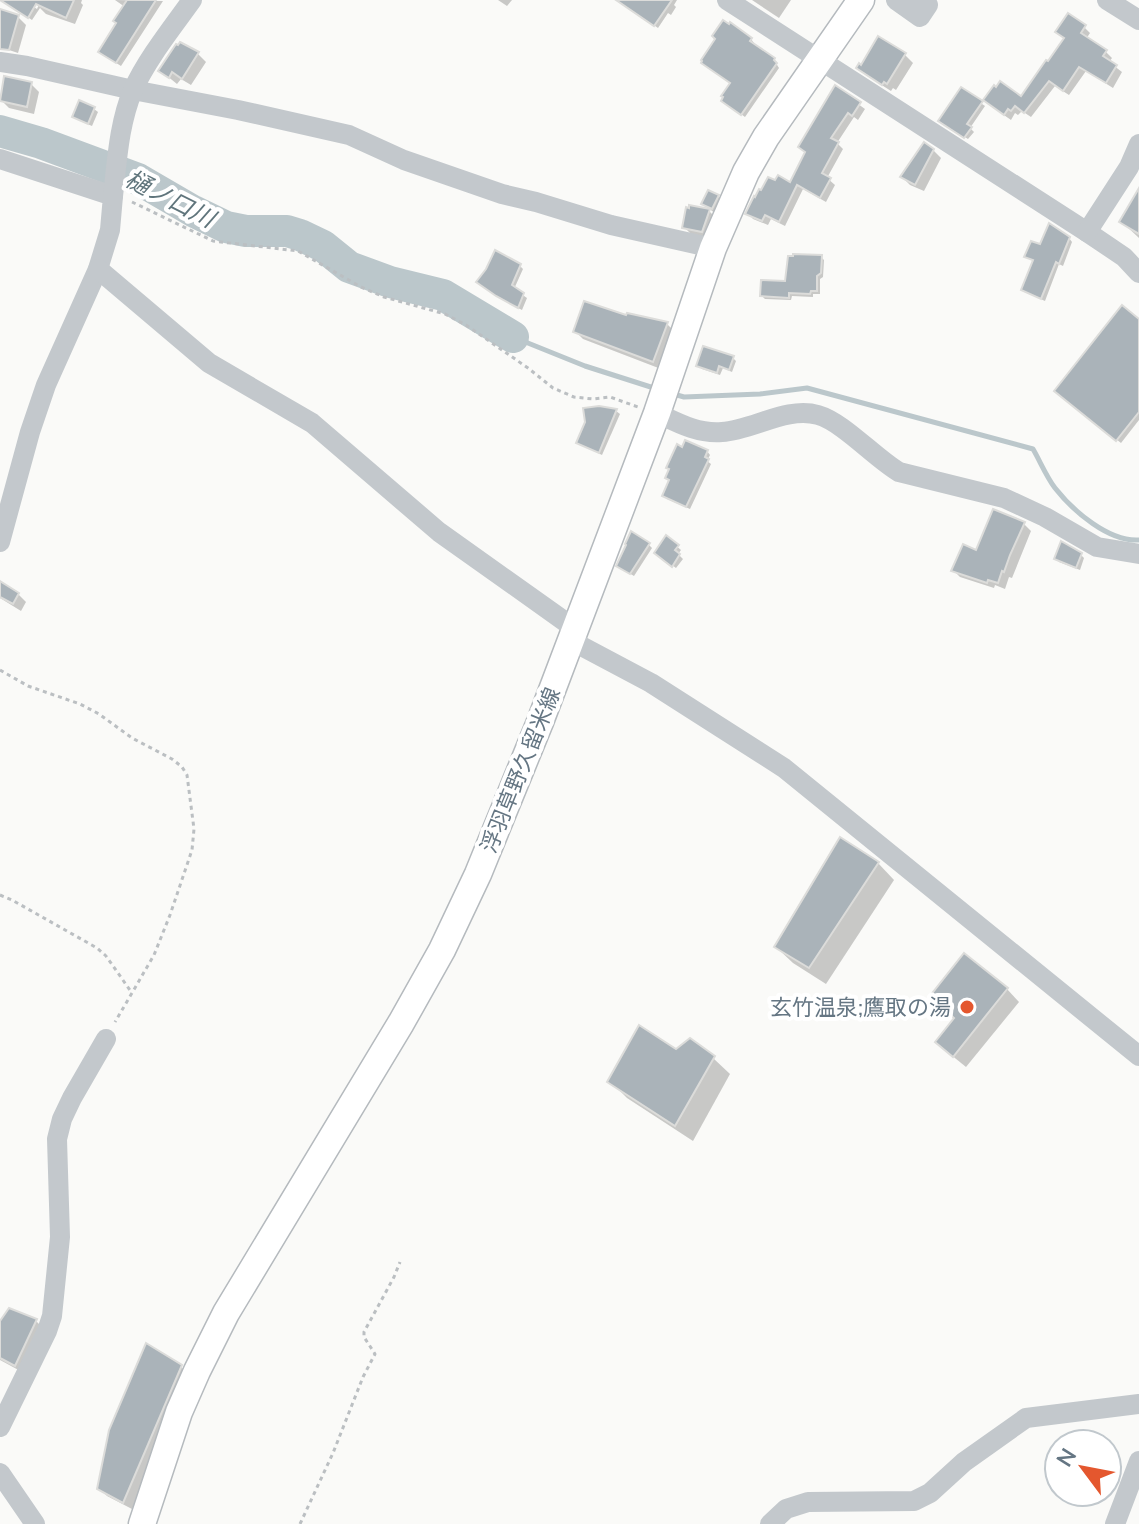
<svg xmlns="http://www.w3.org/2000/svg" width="1139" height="1524" font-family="'Nunito Sans','Noto Sans JP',sans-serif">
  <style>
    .shadow { fill: #0003 }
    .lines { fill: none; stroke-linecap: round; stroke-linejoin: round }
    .stream { stroke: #bbc7cb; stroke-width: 5 }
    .river { stroke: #bbc7cb; stroke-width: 32 }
    .building { fill: #aab3b9; stroke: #dcdcda; stroke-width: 2 }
    .major-casing { stroke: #b5babe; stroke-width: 29 }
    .path { stroke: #bbbfc2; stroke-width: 3; stroke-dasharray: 4 4; stroke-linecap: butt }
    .minor { stroke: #c3c8cc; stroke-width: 20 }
    .major { stroke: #fff; stroke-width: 26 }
    .poi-dot { fill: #e4572e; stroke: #fff; stroke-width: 3 }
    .labels { text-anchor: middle; stroke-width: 8; stroke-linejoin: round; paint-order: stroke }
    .street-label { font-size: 22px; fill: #657683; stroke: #fff }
    .poi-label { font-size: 22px; fill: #657683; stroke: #fff; text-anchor: end }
    .water-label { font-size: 24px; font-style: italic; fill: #60757c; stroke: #fff }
  </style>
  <rect width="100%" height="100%" fill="#fafaf8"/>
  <g class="shadow">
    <path d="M19,0H24L37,9L41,0H82L81,3L83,5L75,24L46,14L40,8L32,20L14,8Z"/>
    <path d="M115,0L163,1L121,66L105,56L125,7Z"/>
    <path d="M498,0H512L507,6Z"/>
    <path d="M637,0H677L674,5L676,7L671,15L668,13L658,28L635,12Z"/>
    <path d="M752,0H791L779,18Z"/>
    <path d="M0,11L18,17L26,25L18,53L0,47Z"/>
    <path d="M1084,27L1090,33L1086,39L1106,52L1112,58L1109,62L1122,72L1113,88L1086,71L1069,95L1055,86L1031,117L1022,111L1018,115L1015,113L1011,120L991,106L1022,99L1066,39L1057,32Z"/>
    <path d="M751,39L754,43L752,45L774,60L779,68L745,117L727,104L732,83L707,66Z"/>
    <path d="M879,39L905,55L913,63L896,90L893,88L891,91L866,75L859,67L862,68Z"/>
    <path d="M198,54L206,62L191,85L181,79L177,84L161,71Z"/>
    <path d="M31,84L39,92L34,114L9,108L1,100Z"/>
    <path d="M836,88L865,109L858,120L854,117L837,143L843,149L827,178L835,185L826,202L803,189L785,226L771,219L768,225L753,219L748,213L791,184Z"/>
    <path d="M961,90L985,106L970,128L974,132L968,139L944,124Z"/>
    <path d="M80,103L94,109L98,112L92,126L78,120L75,117Z"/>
    <path d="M933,150L941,158L924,191L910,185L902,177Z"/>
    <path d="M718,196L726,204L721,216L712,211L704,203Z"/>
    <path d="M1139,207V238L1121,221Z"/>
    <path d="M709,211L717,219L710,239L692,235L684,227Z"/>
    <path d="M1069,238L1072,242L1063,266L1059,264L1045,301L1027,293L1023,290L1034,262L1027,256Z"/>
    <path d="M821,257L824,260L823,277L820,279V294H813V297L792,296L791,300L765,299L762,296L787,283Z"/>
    <path d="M519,265L523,269L514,289L527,298L522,310L501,299Z"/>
    <path d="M627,318L667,324L675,332L661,369L583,339L575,331Z"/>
    <path d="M1139,322V420L1121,443L1060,394Z"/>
    <path d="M733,358L736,361L732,372L723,368L720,375L702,369L698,366Z"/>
    <path d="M599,408L616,411L620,414L602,455L582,445Z"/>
    <path d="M683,449L707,451L710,455L707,461L711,464L690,509L667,499L664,496Z"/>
    <path d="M1024,524L1031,531L1012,578L1009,577L1005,589L995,585L994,588L960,577L953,570L977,553Z"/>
    <path d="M667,538L681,550L678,554L683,559L676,568L660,556Z"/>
    <path d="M649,545L652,548L634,576L622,569Z"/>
    <path d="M1081,555L1084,558L1080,570L1059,562L1056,558Z"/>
    <path d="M0,583L18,594L26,602L21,611L0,598Z"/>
    <path d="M878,863L894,880L826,984L793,963L776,947Z"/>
    <path d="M965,956L1007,989L1019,1002L966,1067L950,1054Z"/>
    <path d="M677,1051L713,1058L730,1074L693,1141L627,1098L610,1081Z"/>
    <path d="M9,1310L36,1321L44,1329L24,1373L0,1360V1325Z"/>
    <path d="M181,1367L189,1375L132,1509L107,1496L99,1488Z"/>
  </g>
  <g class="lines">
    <g class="stream">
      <path d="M513,337L585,366L657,389"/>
      <path d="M670,393L684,397L760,394L807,388L1033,449C1040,461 1046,476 1055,488C1073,511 1109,542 1139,540"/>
    </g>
    <path class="river" d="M0,131L41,143L138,179L193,211L226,227L246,231H287L300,235L323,246L349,267L390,282L443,295L513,337"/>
  </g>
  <g class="building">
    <path d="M0,0H74L66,18L36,4L28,18Z"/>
    <path d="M127,0H156L116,63L98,52L116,23L113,21Z"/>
    <path d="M616,0H672L654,26Z"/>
    <path d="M0,9L19,15L9,50L0,49Z"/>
    <path d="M1068,13L1086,25L1081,33L1107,50L1103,56L1117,65L1106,83L1079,67L1063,91L1049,81L1024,113L1015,106L1011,111L1008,109L1004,115L983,100L994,85L996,87L1000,81L1021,96L1046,60L1048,61L1064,38L1055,32Z"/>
    <path d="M723,20L729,24L730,22L752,38L750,41L775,58L774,60L777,63L741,115L721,101L723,97L721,96L730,83L701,63L702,61L701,60L715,39L712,36Z"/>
    <path d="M878,36L906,53L887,84L884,82L882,85L856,68L859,63L861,65Z"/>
    <path d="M180,42L199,52L182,79L172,72L169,78L158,71L176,44L178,45Z"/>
    <path d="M4,76L32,82L27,107L0,101Z"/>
    <path d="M835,85L861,102L852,116L848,113L831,138L839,142L822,173L831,178L820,198L797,185L779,222L765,215L762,221L745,214L754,196L755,197L759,189L761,190L768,177L775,180L778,175L790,182L805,152L798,147Z"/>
    <path d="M961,87L983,101L967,124L972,127L964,138L938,121Z"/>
    <path d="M79,100L95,107L88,124L72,117Z"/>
    <path d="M924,142L934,149L915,185L900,177Z"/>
    <path d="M1139,188V234L1119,222Z"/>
    <path d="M708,190L719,195L712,209L701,204Z"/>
    <path d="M689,205L710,209L702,232L682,228L686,207L689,208Z"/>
    <path d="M1049,223L1070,237L1059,264L1056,262L1041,299L1021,290L1033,260L1024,257L1031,241L1040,244Z"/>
    <path d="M495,250L521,264L512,285L524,293L518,308L496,296L476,282L486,269Z"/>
    <path d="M793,254L822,255L821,273L817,276V291H811L810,294L789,293V298L760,296L761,280L785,281L788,256H793Z"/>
    <path d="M584,301L626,315L627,313L668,322L653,362L573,332Z"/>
    <path d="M1122,305L1139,319V412L1116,441L1054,391Z"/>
    <path d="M703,346L734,356L729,370L719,366L717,373L696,366Z"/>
    <path d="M599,406L617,409L599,453L576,443L585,422L583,408Z"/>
    <path d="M685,440L708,450L705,457L709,459L686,507L662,496L669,480L665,478L669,469L666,468L677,444L682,447Z"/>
    <path d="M993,509L1025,522L1010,555L1004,572L1002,571L998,583L988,580L987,583L951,571L963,544L976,550Z"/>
    <path d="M631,531L650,543L630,574L616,566L626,545L625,544Z"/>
    <path d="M666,535L679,545L675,550L680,554L672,567L654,553Z"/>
    <path d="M1061,541L1082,553L1076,568L1054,559Z"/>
    <path d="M0,581L19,593L13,604L0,597Z"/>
    <path d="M840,837L879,862L809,968L774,947Z"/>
    <path d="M964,953L1008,988L953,1057L935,1042L954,1018L930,996Z"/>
    <path d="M639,1025L676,1049L690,1038L715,1056L675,1126L607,1082Z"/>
    <path d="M9,1308L37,1319L15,1366L0,1358V1321Z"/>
    <path d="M146,1343L182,1365L123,1503L97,1489L109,1430Z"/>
  </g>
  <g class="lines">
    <defs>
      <path id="major" d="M142,1524L179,1412L197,1371L226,1313L401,1023L442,950L478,874L540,722L657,413L713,248L746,172L766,137L861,0"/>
    </defs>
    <use href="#major" class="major-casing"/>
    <g class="path">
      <path d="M132,202L213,241L298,251L361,287L384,297L445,314L466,325L528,368L553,388L574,397L593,399L610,397L638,407"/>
      <path d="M0,670L28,686L80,704L99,714L132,738L172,759L182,767L187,775L194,829L192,850L170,915L154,955L132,993"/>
      <path d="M0,895L12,900L97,948L106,956L132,993L115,1022"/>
      <path d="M300,1524L333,1453L363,1377L375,1354L364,1337V1332L394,1277L400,1262"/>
    </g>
    <g class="minor">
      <path d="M727,0L1087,232L1124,257L1139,273"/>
      <path d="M896,0L920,17L928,5L920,0"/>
      <path d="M1107,0L1139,20"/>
      <path d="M0,62L27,66L133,90L238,110L349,135L404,160L502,194L536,202L611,225L713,248"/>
      <path d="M0,159L113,196L110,230L98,269L46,385L30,432L0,542"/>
      <path d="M113,196C117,161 119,123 133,90C147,59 172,28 192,0"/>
      <path d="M1087,232L1129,167L1139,144"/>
      <path d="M98,269L209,363L312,423L439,532L574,628"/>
      <path d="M657,413C678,423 698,434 722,432C753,430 787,406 818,415C843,422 875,458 899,472L1004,498L1045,517L1097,547L1139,554"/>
      <path d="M570,640L651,683L784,768L1139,1056"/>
      <path d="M0,1427L47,1331L52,1316L60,1237L57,1139L62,1119L72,1098L106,1039"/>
      <path d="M0,1473L35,1524"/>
      <path d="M770,1524L786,1509L808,1502L914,1501L930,1493L964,1462L1026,1418L1139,1404"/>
      <path d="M1115,1524L1139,1461"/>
    </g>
    <use href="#major" class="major"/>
  </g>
  <circle class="poi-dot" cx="967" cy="1007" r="8"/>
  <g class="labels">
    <g class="street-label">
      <text transform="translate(520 770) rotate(-68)" y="8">浮羽草野久留米線</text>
    </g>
    <g class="poi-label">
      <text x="951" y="1015">玄竹温泉;鷹取の湯</text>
    </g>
    <g class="water-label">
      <text transform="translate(170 199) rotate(27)" y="8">樋ノ口川</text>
    </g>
  </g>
  <g transform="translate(1083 1468) rotate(302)"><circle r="38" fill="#ffffff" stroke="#c1c8cd" stroke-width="2"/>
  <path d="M0-6L14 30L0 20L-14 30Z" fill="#e4572e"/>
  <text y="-12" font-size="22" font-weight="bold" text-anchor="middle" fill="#657683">N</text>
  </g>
</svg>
